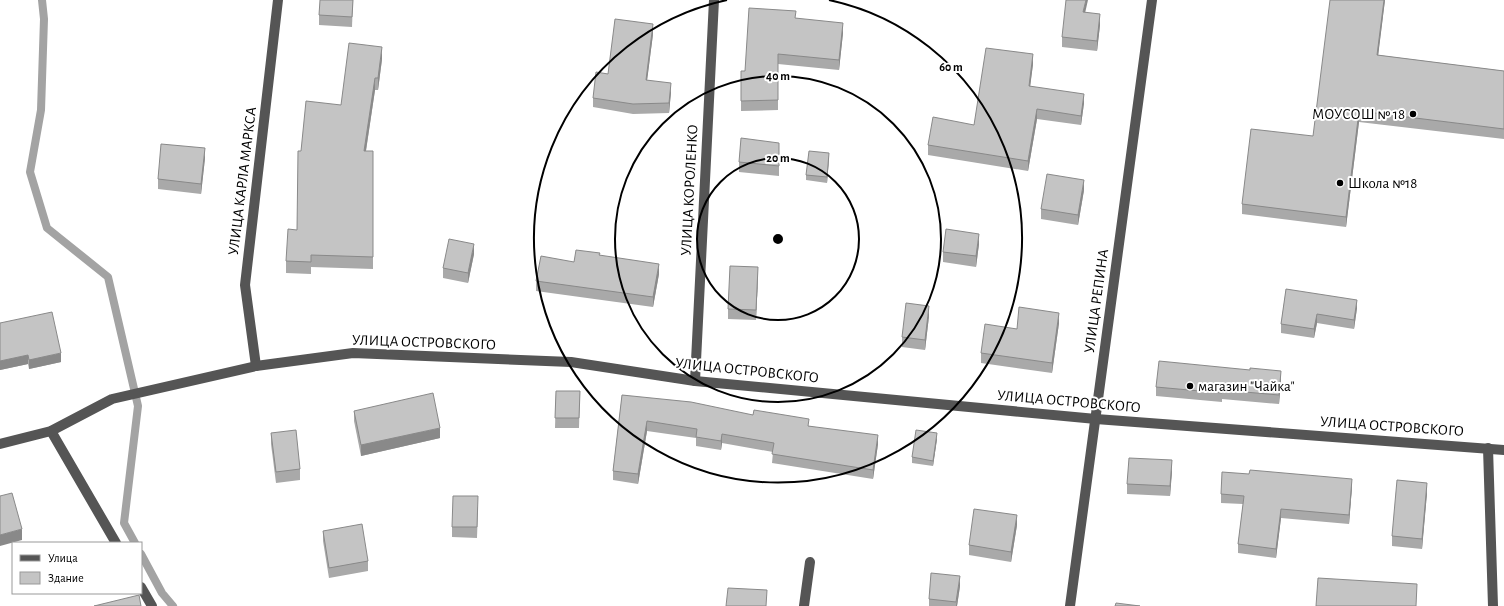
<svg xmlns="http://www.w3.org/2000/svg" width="1504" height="606" font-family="'Alegreya Sans',sans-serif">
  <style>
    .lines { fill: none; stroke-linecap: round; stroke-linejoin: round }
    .stream { stroke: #a3a3a3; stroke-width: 8 }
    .minor { stroke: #555; stroke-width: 10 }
    .wall { fill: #a9a9a9 }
    .shaded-wall { fill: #898989 }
    .building { fill: #c4c4c4; stroke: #898989 }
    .ring { fill: none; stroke: #000; stroke-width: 2 }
    .poi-dot { fill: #000; stroke: #fff; stroke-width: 1.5 }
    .labels { text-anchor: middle; stroke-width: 4; stroke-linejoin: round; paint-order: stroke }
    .poi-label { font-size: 15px; fill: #000; stroke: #fff; text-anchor: start }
    .street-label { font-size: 15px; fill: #000; stroke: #fff }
    .centre { fill: #000; stroke: #fff; stroke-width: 2 }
    .ring-label { font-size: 12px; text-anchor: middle; font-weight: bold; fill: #000; stroke: #fff; stroke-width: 4; stroke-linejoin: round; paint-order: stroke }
  </style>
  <rect width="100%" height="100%" fill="#fff"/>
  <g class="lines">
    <g class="stream">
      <path d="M42,0L44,19L41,110L30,172L47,228L108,277L138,406L124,523L135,543"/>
      <path d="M141,554L162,593L173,606"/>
    </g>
    <g class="minor">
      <path d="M256,366L245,285L278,0"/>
      <path d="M695,381L714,0"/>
      <path d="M51,431L116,543"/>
      <path d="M0,444L51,431L112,399L256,366L353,353L571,362L695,381L1096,419L1504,450"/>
      <path d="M1488,448L1493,606"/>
      <path d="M141,587L152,606"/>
      <path d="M804,606L810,562"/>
      <path d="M1070,606L1152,0"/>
    </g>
  </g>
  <g class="wall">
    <path d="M353,0L352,27L319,25V15Z"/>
    <path d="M1385,0L1378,55L1504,71V139L1359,122L1346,227L1242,214V204L1313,136Z"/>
    <path d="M1085,12L1100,25L1097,51L1062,47V37Z"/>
    <path d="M796,18L843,33L839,70L778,64V110L741,111V71H745Z"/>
    <path d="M653,34L647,80L671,92L669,113L633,114L593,107V98L608,74Z"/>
    <path d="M382,59L378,90H375L366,151H373V269L311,267V274L286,273V261L297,230L301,151Z"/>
    <path d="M1033,64L1030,86L1084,103L1081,125L1037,119L1028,171L928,155V145L974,125Z"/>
    <path d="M779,143V176L739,172V162Z"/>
    <path d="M205,158L201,194L158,189V179Z"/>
    <path d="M829,158L827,183L806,180V175Z"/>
    <path d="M1084,190L1078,225L1041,219V209Z"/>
    <path d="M979,244L976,267L943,262V252Z"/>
    <path d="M474,254L468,283L443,278V268Z"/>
    <path d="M600,255L659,274L653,307L536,291V281L574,262Z"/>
    <path d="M758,277L756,320L728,319V309Z"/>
    <path d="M1286,289L1357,308L1354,329L1317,323L1314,338L1281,333V324Z"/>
    <path d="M929,316L925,350L902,347V337Z"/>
    <path d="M0,323L61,362L29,369L28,364L0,370Z"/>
    <path d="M1059,323L1052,373L981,363V353L1017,329Z"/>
    <path d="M1250,370L1281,379L1279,404L1222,399V402L1156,396V387Z"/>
    <path d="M556,391H580L579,428H555Z"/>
    <path d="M622,395L809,426L878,444L873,479L772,463L773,452L722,443L721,450L696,446V438L647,431L638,484L613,480V471Z"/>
    <path d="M354,411L440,438L361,456L354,421Z"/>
    <path d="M271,433L300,469V480L276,483L271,444Z"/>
    <path d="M937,439L933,466L912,463V457Z"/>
    <path d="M1172,471L1170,496L1127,494V484Z"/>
    <path d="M1352,487L1349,524L1281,518L1276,558L1238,553V544L1243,504L1221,503V494Z"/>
    <path d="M1427,493L1422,549L1392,546V536Z"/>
    <path d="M478,507L477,538L452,537V527Z"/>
    <path d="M1017,525L1011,562L969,555V545Z"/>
    <path d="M323,531L368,561V571L329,578L323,541Z"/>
    <path d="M960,586L957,606H929V599Z"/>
  </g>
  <g class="shaded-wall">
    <path d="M1086,0H1088L1083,22V12Z"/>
    <path d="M1384,0H1385L1377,65V55Z"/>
    <path d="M1100,14V25L1097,51V41Z"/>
    <path d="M843,23V33L839,70V60Z"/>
    <path d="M653,24V34L646,89V80Z"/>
    <path d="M382,47V59L378,90V78Z"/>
    <path d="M1033,54V64L1029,96V86Z"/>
    <path d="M375,78V90L364,163V151Z"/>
    <path d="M671,83V92L669,113V103Z"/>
    <path d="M1084,94V103L1081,125V116Z"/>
    <path d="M1037,109V119L1028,171V161Z"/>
    <path d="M1359,111V122L1346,227V217Z"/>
    <path d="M205,148V158L201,194V184Z"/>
    <path d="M829,153V158L827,183V177Z"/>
    <path d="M1084,180V190L1078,225V215Z"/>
    <path d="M979,234V244L976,267V256Z"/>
    <path d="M474,244V254L468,283V273Z"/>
    <path d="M659,264V274L653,307V297Z"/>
    <path d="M758,267V277L756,320V310Z"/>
    <path d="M1357,300V308L1354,329V320Z"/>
    <path d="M929,306V316L925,350V340Z"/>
    <path d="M1059,313V323L1052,373V363Z"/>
    <path d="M1317,314V323L1314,338V329Z"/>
    <path d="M61,353V362L29,369V360Z"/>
    <path d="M28,355V364L0,370V361Z"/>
    <path d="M1281,371V379L1279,404V395Z"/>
    <path d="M647,421V431L638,484V474Z"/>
    <path d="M440,428V438L361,456V445Z"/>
    <path d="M937,433V439L933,466V461Z"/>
    <path d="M722,434V443L721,450V441Z"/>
    <path d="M878,435V444L873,479V470Z"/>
    <path d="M1172,460V471L1170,496V486Z"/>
    <path d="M1352,479V487L1349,524V515Z"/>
    <path d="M1427,483V493L1422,549V539Z"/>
    <path d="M1281,509V518L1276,558V549Z"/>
    <path d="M1017,515V525L1011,562V552Z"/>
    <path d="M22,529V540L0,546V535Z"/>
    <path d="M960,576V586L957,606H956Z"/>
  </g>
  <g class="building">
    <path d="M320,0H353L352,17L319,15Z"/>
    <path d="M1066,0H1086L1083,12L1100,14L1097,41L1062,37Z"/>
    <path d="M1330,0H1384L1377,55L1504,71V129L1359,111L1346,217L1242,204L1251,129L1313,136Z"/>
    <path d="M749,8L796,11L795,18L843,23L839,60L778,54V100L741,101V71H745Z"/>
    <path d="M615,19L653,24L646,80L671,83L669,103L633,104L593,98L596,72L608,74Z"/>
    <path d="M349,43L382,47L378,78H375L364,151H373V257L311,255V262L286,261L288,229L297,230L298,151H301L306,101L341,105Z"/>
    <path d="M986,48L1033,54L1029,86L1084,94L1081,116L1037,109L1028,161L928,145L933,117L974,125Z"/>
    <path d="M741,138L779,143V166L739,162Z"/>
    <path d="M161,144L205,148L201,184L158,179Z"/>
    <path d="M809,151L829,153L827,177L806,175Z"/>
    <path d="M1047,174L1084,180L1078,215L1041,209Z"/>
    <path d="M946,229L979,234L976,256L943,252Z"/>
    <path d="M449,239L474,244L468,273L443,268Z"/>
    <path d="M576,250L600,253L599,255L659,264L653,297L536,281L541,256L574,262Z"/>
    <path d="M730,266L758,267L756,310L728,309Z"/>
    <path d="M1286,289L1357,300L1354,320L1317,314L1314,329L1281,324Z"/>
    <path d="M906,303L929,306L925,340L902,337Z"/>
    <path d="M1019,307L1059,313L1052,363L981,353L985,324L1017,329Z"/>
    <path d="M52,312L61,353L29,360L28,355L0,361V323Z"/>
    <path d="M1159,361L1250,370V368L1281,371L1279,395L1222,390V393L1156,387Z"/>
    <path d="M556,391H580L579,418H555Z"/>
    <path d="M433,393L440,428L361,445L354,411Z"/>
    <path d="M622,395L691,402L753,415L754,410L809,419L808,426L878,435L873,470L772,454L774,443L722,434L721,441L696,437L697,429L647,421L638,474L613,471Z"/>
    <path d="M296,430L300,469L276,472L271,433Z"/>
    <path d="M916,430L937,433L933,461L912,457Z"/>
    <path d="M1129,458L1172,460L1170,486L1127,484Z"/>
    <path d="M1250,470L1352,479L1349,515L1281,509L1276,549L1238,544L1244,496L1221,494L1222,472L1249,474Z"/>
    <path d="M1397,480L1427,483L1422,539L1392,536Z"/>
    <path d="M12,493L22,529L0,535V496Z"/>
    <path d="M453,496H478L477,527H452Z"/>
    <path d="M974,509L1017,515L1011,552L969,545Z"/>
    <path d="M362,524L368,561L329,568L323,531Z"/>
    <path d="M931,573L960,576L956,602L929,599Z"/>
    <path d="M1318,578L1417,584L1416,606H1316Z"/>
    <path d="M728,588L767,590L766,606H726Z"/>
    <path d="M139,595L141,606H94Z"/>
    <path d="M1116,603L1140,606H1115Z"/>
  </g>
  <g class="ring">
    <circle cx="778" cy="239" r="81"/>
    <circle cx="778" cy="239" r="163"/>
    <path d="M829 0A244 244 0 1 1 727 0"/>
  </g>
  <g class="poi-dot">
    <circle cx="1413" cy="114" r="4"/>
    <circle cx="1340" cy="183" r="4"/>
    <circle cx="1190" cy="386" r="4"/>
  </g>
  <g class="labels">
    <g class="poi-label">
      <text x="1405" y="119" text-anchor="end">МОУСОШ № 18</text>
      <text x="1348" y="188">Школа №18</text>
      <text x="1198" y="391">магазин "Чайка"</text>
    </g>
    <g class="street-label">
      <text transform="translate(242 181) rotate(-83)" y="5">УЛИЦА КАРЛА МАРКСА</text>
      <text transform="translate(689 190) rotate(-87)" y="5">УЛИЦА КОРОЛЕНКО</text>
      <text transform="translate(1096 301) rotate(-82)" y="5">УЛИЦА РЕПИНА</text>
      <text transform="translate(424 342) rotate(2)" y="5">УЛИЦА ОСТРОВСКОГО</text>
      <text transform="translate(747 370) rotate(6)" y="5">УЛИЦА ОСТРОВСКОГО</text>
      <text transform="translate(1069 401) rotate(5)" y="5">УЛИЦА ОСТРОВСКОГО</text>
      <text transform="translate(1392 426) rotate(4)" y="5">УЛИЦА ОСТРОВСКОГО</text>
    </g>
  </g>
  <circle cx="778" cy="239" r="6" class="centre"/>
  <g class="ring-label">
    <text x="951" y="71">60 m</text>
    <text x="778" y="80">40 m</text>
    <text x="778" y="162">20 m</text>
  </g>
  <rect x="12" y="542" width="130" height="52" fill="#ffffff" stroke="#999999"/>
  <rect x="20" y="555" width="20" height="6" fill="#555555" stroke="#999999"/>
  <text x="48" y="562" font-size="12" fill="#000000">Улица</text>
  <rect x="20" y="572" width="20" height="12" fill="#c4c4c4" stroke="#999999"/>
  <text x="48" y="582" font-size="12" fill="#000000">Здание</text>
</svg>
